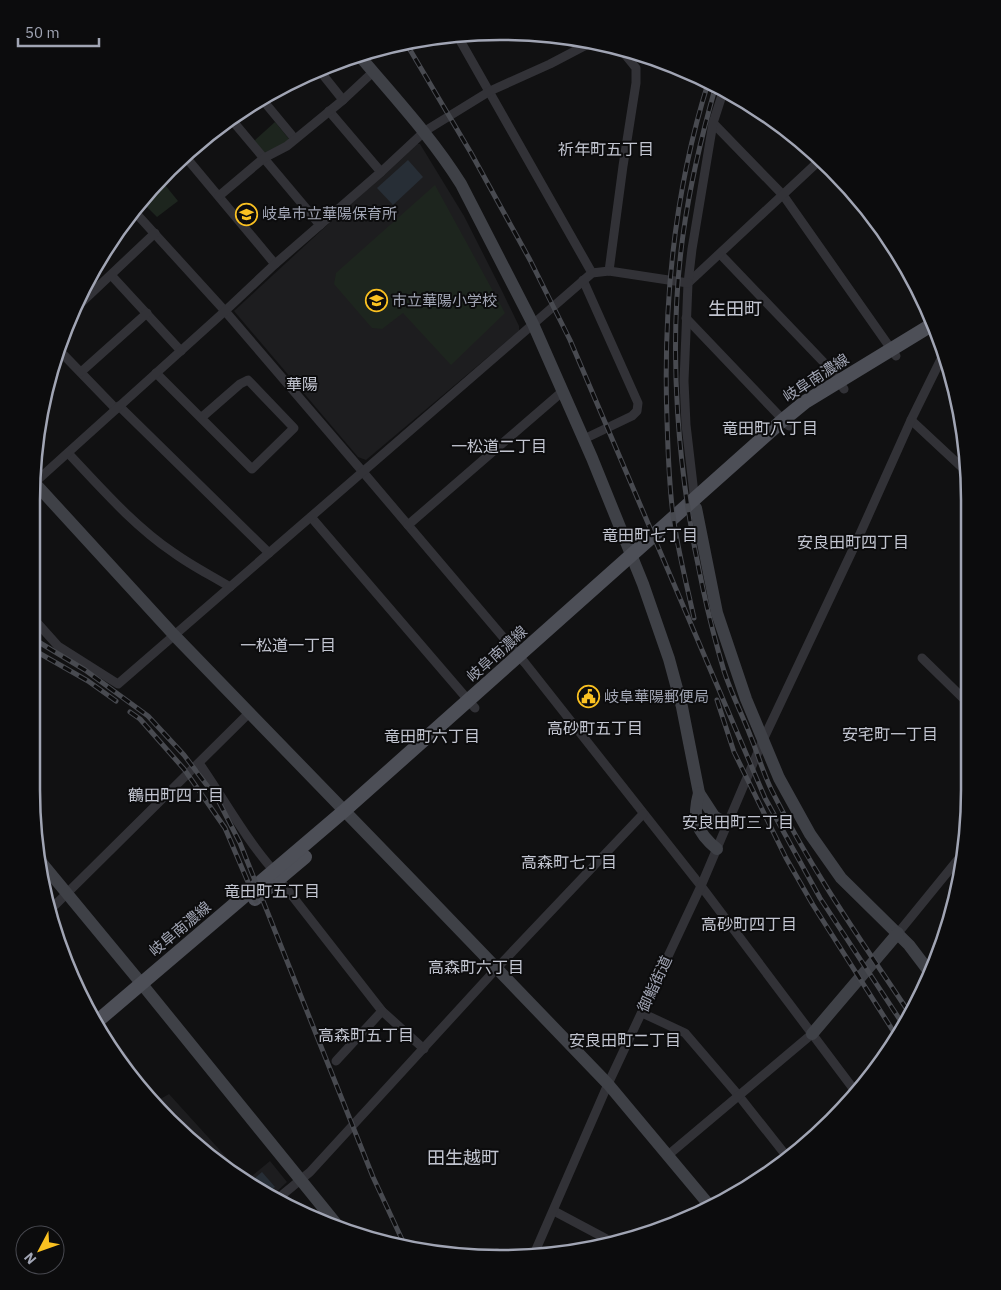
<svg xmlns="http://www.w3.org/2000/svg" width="1001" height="1290" font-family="'IBM Plex Sans','Noto Sans JP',sans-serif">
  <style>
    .built { fill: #1d1d1f }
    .green { fill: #1d251e }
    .water { fill: #272e36 }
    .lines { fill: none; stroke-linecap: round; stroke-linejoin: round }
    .street { stroke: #323237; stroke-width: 9 }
    .secondary { stroke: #3f4147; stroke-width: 12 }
    .primary { stroke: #4d4f57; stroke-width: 14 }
    .rail-casing { stroke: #484a50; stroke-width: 5 }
    .rail { stroke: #0c0c0d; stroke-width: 3; stroke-dasharray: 9; stroke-linecap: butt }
    .labels { text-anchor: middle; stroke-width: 4; stroke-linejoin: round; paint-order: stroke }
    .poi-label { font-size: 15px; fill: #a1a5b4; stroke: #0c0c0d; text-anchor: start }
    .street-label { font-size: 15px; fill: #a1a5b4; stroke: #0c0c0d }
    .neighbourhood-label { font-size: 16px; fill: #c2c5d0; stroke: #0c0c0d }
    .quarter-label { font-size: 18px; fill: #c2c5d0; stroke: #0c0c0d }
    .rim { fill: none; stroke: #a1a5b4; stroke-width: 2.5 }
  </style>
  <rect width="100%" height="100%" fill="#111112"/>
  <g class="built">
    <path d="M415,144H420L464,216L502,291L519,326V331L366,460L358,457L234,311Z"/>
    <path d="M124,1051L157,1101L169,1094L247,1180L270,1161L287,1182L270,1198L266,1196L169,1122L118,1056Z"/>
  </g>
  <g class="green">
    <path d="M275,122L289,139L285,143L264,153L254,141Z"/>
    <path d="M161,180L178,201L157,217L141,201Z"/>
    <path d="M435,185L505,313L451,365L403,313L382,329L372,328L334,284L336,273Z"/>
  </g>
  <g class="water">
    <path d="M408,160L423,177L393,205L377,188Z"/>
    <path d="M262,1172L275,1187L265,1195L249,1183Z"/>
  </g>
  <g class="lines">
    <g class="street">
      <path d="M457,35L592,273"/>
      <path d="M319,70L343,100"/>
      <path d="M261,98L295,139"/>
      <path d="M329,111L381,172"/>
      <path d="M231,119L320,225"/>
      <path d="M713,123L783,195L896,356"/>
      <path d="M184,155L275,264"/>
      <path d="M219,196L264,158L287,146L343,100L373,72"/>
      <path d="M133,210L225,311L363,472L525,663L701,886L855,1091"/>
      <path d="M720,254L832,371L844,389"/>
      <path d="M609,271L623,166L636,83V68L619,47"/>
      <path d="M111,275L181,351"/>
      <path d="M583,280L638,403L637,411L632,416L584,439"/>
      <path d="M688,283L820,160"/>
      <path d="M82,302L155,233"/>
      <path d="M686,318L789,426"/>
      <path d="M57,348L116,409"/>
      <path d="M81,372L147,313"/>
      <path d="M156,373L252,469L294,428L248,380L240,384L201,418"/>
      <path d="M119,406L269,553"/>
      <path d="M911,420L969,474"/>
      <path d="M68,453C101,488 134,526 174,553C192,566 212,576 230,587"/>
      <path d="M32,485L225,311L275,264L381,172L425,131L490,91L550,64L592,42"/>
      <path d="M695,502L686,425L684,381L688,283L692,249L713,123L724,89"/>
      <path d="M311,517L475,708"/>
      <path d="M408,525L563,391"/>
      <path d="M32,617L58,646L118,684L592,273L609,271L688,283"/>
      <path d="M922,658L969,704"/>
      <path d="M199,763C224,799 245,838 274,871"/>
      <path d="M279,879L382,1011L424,1049"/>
      <path d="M48,912L249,713"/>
      <path d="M898,933L964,852"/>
      <path d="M642,1013L685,1033L739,1096L788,1158"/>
      <path d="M336,1061L382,1011"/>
      <path d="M667,1156L812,1034"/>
      <path d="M276,1200L310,1172L497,968L643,814"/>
      <path d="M554,1211L616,1244"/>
      <path d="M497,1253L509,1258"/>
      <path d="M534,1254L608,1084L701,886L763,740L855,545L911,420L945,351"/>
    </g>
    <g class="secondary">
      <path d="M358,54C394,97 431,136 461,184L533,324L592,458L643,584L669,659L682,707L699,793L714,816L727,824"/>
      <path d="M32,480L174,635L428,897L608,1084L710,1206"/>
      <path d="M696,508L717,613L746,699L779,778L810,834L841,878L909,945L931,974"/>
      <path d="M699,793C692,818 696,832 717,849"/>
      <path d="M41,862L141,983L338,1226"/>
      <path d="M812,1034L898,933"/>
    </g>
    <g class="primary">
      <path d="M255,899L305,857"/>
      <path d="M94,1024L344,811L783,420L805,402L933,324"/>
    </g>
    <defs>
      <g id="rail">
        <path d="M406,43L471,153L530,260L570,340L765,798L820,898L904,1026"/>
        <path d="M716,85C702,134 690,184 683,235C667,350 678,476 703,589C709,617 716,644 724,671C731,693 742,714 750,735C758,754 763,773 772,791C811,869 862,942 910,1014"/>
        <path d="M694,618C687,586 679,555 674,522C669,489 668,454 667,420C663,306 674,190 709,80"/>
        <path d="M32,638L85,670L148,716L184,755L218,800L240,843L373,1177L405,1246"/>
        <path d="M32,649L88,681L116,701"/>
        <path d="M717,700L734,752L786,858L813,905L897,1037"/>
        <path d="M130,712L140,719L184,769L225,828L256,901"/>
      </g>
    </defs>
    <use href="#rail" class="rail-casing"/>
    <use href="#rail" class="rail"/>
  </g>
  <defs>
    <symbol id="school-ring" viewBox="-11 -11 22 22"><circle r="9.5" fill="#0c0c0d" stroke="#fac121" stroke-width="1.5"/><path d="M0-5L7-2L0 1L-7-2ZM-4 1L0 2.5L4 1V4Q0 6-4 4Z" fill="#fac121"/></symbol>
    <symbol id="civic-ring" viewBox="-11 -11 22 22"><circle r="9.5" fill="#0c0c0d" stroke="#fac121" stroke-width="1.5"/><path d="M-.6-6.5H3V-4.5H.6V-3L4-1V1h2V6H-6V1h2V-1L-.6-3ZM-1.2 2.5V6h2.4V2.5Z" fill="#fac121"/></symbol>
  </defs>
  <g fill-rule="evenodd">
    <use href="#school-ring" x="234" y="202" width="25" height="25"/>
    <use href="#school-ring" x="364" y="288" width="25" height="25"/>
    <use href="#civic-ring" x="576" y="684" width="25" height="25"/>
  </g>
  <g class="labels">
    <g class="poi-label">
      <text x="262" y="219">岐阜市立華陽保育所</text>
      <text x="392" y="306">市立華陽小学校</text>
      <text x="604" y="702">岐阜華陽郵便局</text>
    </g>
    <g class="street-label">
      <text transform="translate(816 378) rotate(-33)" y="5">岐阜南濃線</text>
      <text transform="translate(497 654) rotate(-42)" y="5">岐阜南濃線</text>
      <text transform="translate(180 929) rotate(-40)" y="5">岐阜南濃線</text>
      <text transform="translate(655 984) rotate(-65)" y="5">御鮨街道</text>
    </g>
    <g class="neighbourhood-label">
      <text x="606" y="155">祈年町五丁目</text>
      <text x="302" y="390">華陽</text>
      <text x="770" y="434">竜田町八丁目</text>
      <text x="499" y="452">一松道二丁目</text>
      <text x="650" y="541">竜田町七丁目</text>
      <text x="853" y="548">安良田町四丁目</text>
      <text x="288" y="651">一松道一丁目</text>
      <text x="595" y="734">高砂町五丁目</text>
      <text x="890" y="740">安宅町一丁目</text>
      <text x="432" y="742">竜田町六丁目</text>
      <text x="176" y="801">鶴田町四丁目</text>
      <text x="738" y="828">安良田町三丁目</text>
      <text x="569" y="868">高森町七丁目</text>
      <text x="272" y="897">竜田町五丁目</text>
      <text x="749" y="930">高砂町四丁目</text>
      <text x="476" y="973">高森町六丁目</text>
      <text x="366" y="1041">高森町五丁目</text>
      <text x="625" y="1046">安良田町二丁目</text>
    </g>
    <g class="quarter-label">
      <text x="735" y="315">生田町</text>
      <text x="463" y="1164">田生越町</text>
    </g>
  </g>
  <path d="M0 0H1001V1290H0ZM500 40H501A460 460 0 0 1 961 500V790A460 460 0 0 1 501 1250H500A460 460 0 0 1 40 790V500A460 460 0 0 1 500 40Z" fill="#0c0c0d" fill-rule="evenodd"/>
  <path class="rim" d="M500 40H501A460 460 0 0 1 961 500V790A460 460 0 0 1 501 1250H500A460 460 0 0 1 40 790V500A460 460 0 0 1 500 40Z"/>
  <g transform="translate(40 1250) rotate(229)"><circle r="24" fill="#0c0c0d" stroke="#484950"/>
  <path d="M0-4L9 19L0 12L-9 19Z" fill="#fac121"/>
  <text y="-8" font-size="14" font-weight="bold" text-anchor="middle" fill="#a1a5b4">N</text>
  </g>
  <path d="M18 38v8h81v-8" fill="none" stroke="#a1a5b4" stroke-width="2.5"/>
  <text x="25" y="38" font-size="15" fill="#a1a5b4" stroke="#0c0c0d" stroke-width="4" paint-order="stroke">50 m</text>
</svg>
